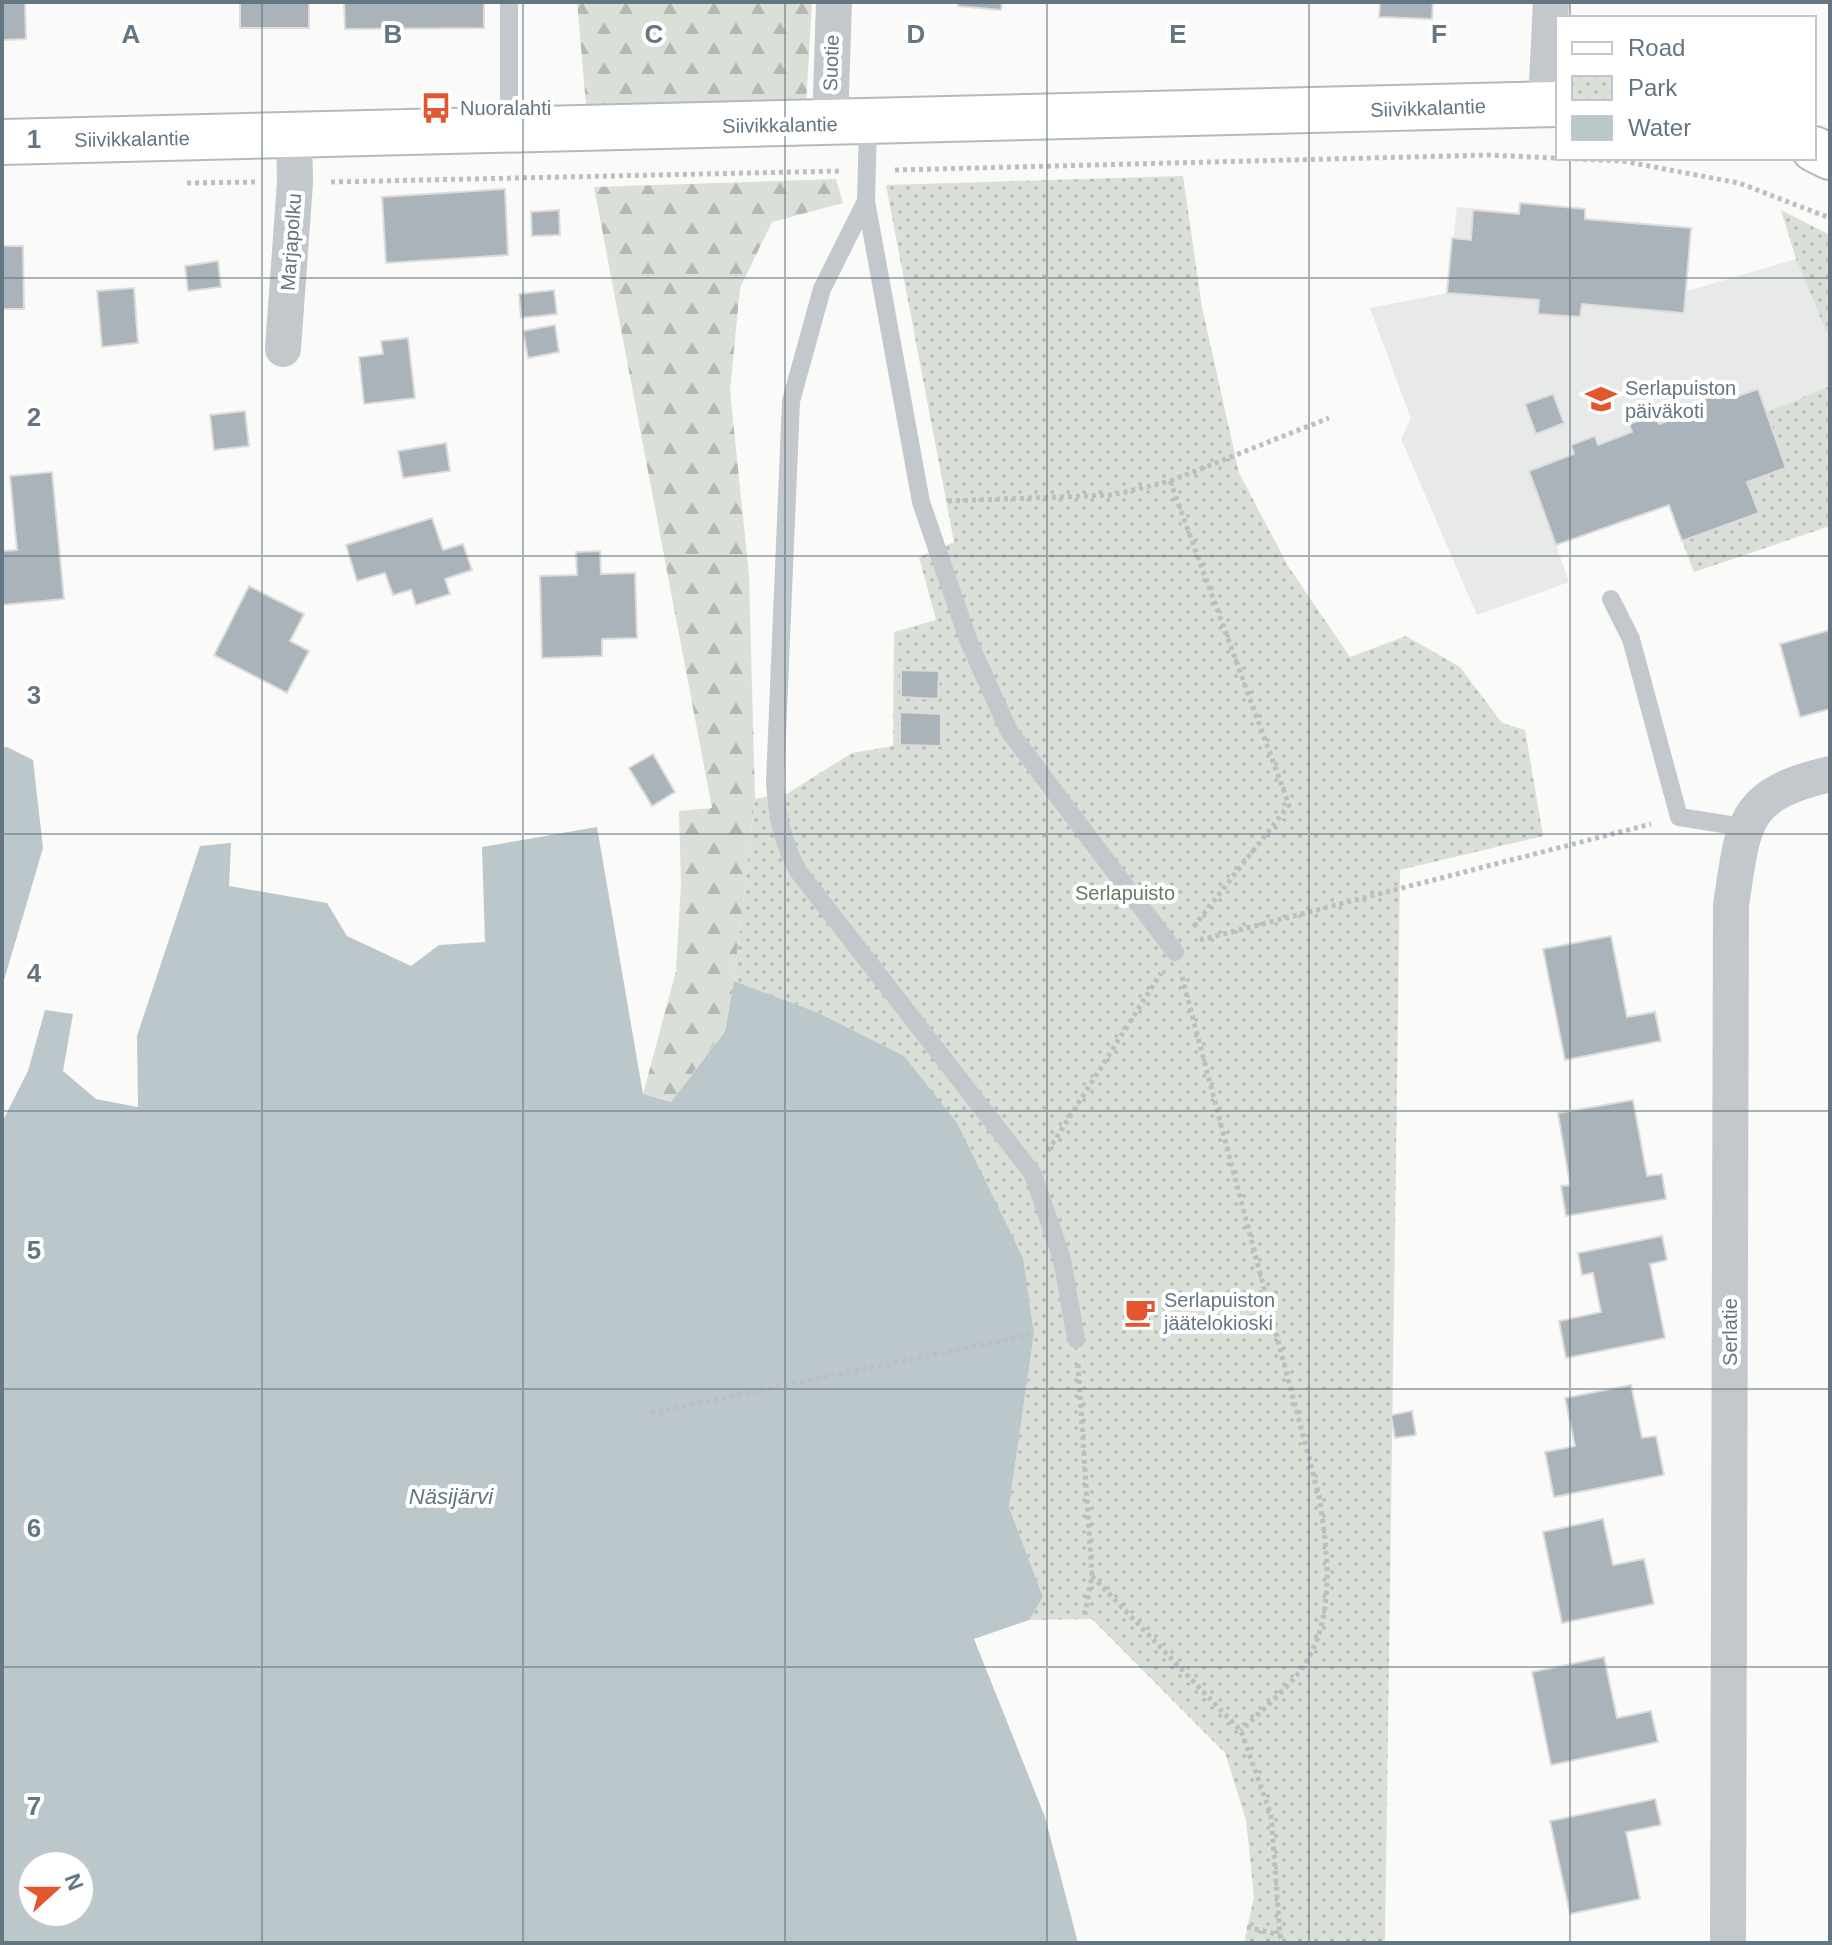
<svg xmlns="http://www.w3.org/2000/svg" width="1832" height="1945" font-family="Helvetica,sans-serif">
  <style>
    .built { fill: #e8e9e9 }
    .forest { fill: url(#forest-firs) }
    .park { fill: url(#park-dots) }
    .water { fill: #bbc7cb; fill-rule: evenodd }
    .building { fill: #aab3b9; stroke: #dcdcda; stroke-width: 2 }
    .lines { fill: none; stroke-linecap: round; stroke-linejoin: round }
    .secondary-casing { stroke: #b3babf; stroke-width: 48 }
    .path { stroke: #bbbfc2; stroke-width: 5; stroke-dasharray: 4 4; stroke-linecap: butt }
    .lane { stroke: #c3c8cc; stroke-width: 18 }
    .street { stroke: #c3c8cc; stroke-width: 36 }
    .secondary { stroke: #fff; stroke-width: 44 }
    .grid { fill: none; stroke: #657683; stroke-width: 2; stroke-opacity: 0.55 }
    .labels { text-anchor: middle; stroke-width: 8; stroke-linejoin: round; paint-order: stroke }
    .street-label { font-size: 20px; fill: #657683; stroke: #fff }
    .poi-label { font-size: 20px; fill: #657683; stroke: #fff; text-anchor: start }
    .park-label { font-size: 20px; fill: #687a64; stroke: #fff }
    .water-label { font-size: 22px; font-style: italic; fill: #60757c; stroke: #fff }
    .grid-label { font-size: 26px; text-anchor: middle; font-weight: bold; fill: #657683; stroke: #fff; stroke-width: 8; stroke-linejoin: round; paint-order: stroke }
  </style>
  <defs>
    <pattern id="forest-firs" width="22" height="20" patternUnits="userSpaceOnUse" patternTransform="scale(2)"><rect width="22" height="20" fill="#dadfd7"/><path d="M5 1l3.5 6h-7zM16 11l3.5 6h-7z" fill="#b4b9b4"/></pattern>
    <pattern id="park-dots" width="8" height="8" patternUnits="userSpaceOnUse" patternTransform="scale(2)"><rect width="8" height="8" fill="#dadfd7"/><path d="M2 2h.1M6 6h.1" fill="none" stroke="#b4b9b4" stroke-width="1.8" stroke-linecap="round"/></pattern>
  </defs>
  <rect width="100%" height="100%" fill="#fafaf8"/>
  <path class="built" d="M1520,203L1585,209V219L1691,228L1687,291L1796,259L1830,341V386L1766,412L1786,468L1759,513L1682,541L1668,505L1556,545L1569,582L1477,615L1401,439L1411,419L1370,308L1447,293L1457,207L1519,213Z"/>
  <g class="forest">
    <path d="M577,2H812L806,105L586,104Z"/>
    <path d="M836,179L843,203L772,222L740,288L730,391L749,575L755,799L734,981L725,1030L671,1102L643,1094L676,971L681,883L679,811L712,808L594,187Z"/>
  </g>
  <g class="park">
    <path d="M1183,176L1202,307L1239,473L1288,566L1350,657L1406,636L1460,667L1502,723L1525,730L1543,836L1400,870L1385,1943H1244L1254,1897L1246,1820L1225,1753L1092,1619L1029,1620L1043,1597L1009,1507L1034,1335L904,1056L819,1013L734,981L755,799L788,793L852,753L893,746L894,632L936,620L919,557L954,542L886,185Z"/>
    <path d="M1781,210L1830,235V341L1796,259Z"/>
    <path d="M1830,386V526L1694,572L1682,541L1758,513L1747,482L1786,468L1766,412Z"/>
  </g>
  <g class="water">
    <path d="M7,747L33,760L43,848L2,987V748Z"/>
    <path d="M597,827L643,1094L671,1102L725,1031L734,981L819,1013L904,1056L957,1123L1023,1258L1034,1334L1009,1507L1043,1597L1029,1620L974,1639L1045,1817L1078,1943H2V1122L28,1071L45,1010L73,1014L63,1071L96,1099L138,1107L137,1036L200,846L231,843L229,886L327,903L347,936L411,966L439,945L485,942L482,847ZM32,1865H80V1913H32Z"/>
  </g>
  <g class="building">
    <path d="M2,2H25L26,39L2,40Z"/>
    <rect x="240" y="2" width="69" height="26"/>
    <path d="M344,2H484V28L345,29Z"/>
    <path d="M958,2H1002L1001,10L958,6Z"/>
    <path d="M1380,2H1433L1432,19L1379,17Z"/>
    <path d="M505,189L508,255L386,263L382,197Z"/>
    <path d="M1520,203L1585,209V219L1691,228L1684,313L1582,304L1580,317L1538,314L1539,300L1447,293L1452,238L1471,240L1473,210L1519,214Z"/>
    <path d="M559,210L560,235L532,236L531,212Z"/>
    <path d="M2,246H23L24,309H2Z"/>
    <path d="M218,261L221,287L188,291L185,266Z"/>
    <path d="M134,288L138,343L102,347L97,291Z"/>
    <path d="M554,290L557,314L521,318L519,294Z"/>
    <path d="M555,325L559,352L528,358L523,331Z"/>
    <path d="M408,338L415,398L364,404L359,357L383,354L381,341Z"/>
    <path d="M1732,389L1735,397L1758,389L1786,468L1747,482L1759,513L1682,541L1669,505L1556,545L1529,471L1574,454L1571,445L1595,436L1598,445L1632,432L1629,424L1655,415L1659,424L1704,408L1701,400Z"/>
    <path d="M1553,394L1564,423L1536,434L1525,404Z"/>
    <path d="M245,411L249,446L214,450L210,415Z"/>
    <path d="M446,443L450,471L403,478L398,451Z"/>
    <path d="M52,472L64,599L2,605V551L17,550L10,476Z"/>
    <path d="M432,518L443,550L463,544L472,570L445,579L450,594L416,605L411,590L393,595L385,573L357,581L346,545Z"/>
    <path d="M600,551L601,574L635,573L637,638L602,639V656L542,658L540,576L577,575L576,552Z"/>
    <path d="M249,586L304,614L290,641L309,651L287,693L214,655Z"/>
    <path d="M1830,630V709L1800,717L1780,644Z"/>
    <path d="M901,670L939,671L938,699L901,697Z"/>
    <path d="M900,712L941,714V746L900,745Z"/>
    <path d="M653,754L675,792L652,806L629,768Z"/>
    <path d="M1611,936L1627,1017L1655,1012L1661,1041L1565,1060L1543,949Z"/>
    <path d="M1633,1100L1647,1176L1662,1174L1666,1199L1566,1216L1561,1186L1570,1185L1558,1113Z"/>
    <path d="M1662,1236L1667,1260L1650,1264L1665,1338L1566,1358L1559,1321L1601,1312L1593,1273L1582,1275L1578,1253Z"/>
    <path d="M1145,1297L1152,1322L1134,1327L1128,1301Z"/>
    <path d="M1631,1385L1642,1438L1656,1436L1664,1475L1554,1497L1545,1452L1575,1446L1565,1398Z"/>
    <path d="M1412,1411L1416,1435L1395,1438L1391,1415Z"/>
    <path d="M1603,1519L1613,1565L1644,1559L1654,1604L1562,1623L1543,1532Z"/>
    <path d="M1604,1657L1617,1718L1651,1711L1658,1742L1551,1765L1532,1672Z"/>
    <path d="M1655,1799L1661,1825L1626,1832L1640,1899L1570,1914L1550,1821Z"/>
  </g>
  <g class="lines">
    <defs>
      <g id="secondary">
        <path d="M2,142L1558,104"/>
        <path d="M1814,149L1830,157"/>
      </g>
    </defs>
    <use href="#secondary" class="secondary-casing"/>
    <g class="path">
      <path d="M895,170L1488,155L1622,161L1739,183L1830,218"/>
      <path d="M331,182L841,171"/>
      <path d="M187,183L257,182"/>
      <path d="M1170,481L1289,805L1191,930"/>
      <path d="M948,501L1113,495L1170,481L1329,418"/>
      <path d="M1200,940L1651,824"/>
      <path d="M1182,977L1319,1496C1327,1548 1336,1610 1308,1659C1295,1683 1260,1711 1241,1731"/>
      <path d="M1048,1151L1161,973"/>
      <path d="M1078,1364L1092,1576L1084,1618"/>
      <path d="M651,1413L1034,1334"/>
      <path d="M1092,1576L1241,1731L1271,1815L1280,1935L1284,1943"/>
      <path d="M1247,1927L1280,1935"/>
    </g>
    <g class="lane">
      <path d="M868,123L866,201L822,289L791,401L775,782C777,816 782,841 798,871L1033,1174L1062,1259L1076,1339"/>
      <path d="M509,131V2"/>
      <path d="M866,201L921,502L969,642L1009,731L1175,952"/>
      <path d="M1611,599L1631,639L1679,817L1743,827"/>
    </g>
    <g class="street">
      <path d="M1546,103L1551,2"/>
      <path d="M830,124L834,2"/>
      <path d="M283,349L295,182L294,135"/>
      <path d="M1728,1943L1731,905C1744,823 1740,795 1830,774"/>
    </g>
    <use href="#secondary" class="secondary"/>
  </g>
  <path class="grid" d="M262,2V1943M523,2V1943M785,2V1943M1047,2V1943M1309,2V1943M1570,2V18M1570,158V1943M2,278H1830M2,556H1830M2,834H1830M2,1111H1830M2,1389H1830M2,1667H1830"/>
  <defs>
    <symbol id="bus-bare" viewBox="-9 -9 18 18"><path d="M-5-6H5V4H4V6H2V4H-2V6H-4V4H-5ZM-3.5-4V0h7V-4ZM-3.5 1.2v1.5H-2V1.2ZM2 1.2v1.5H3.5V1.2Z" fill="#e4572e" stroke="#fff" stroke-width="2.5" paint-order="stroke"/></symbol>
    <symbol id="school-bare" viewBox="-9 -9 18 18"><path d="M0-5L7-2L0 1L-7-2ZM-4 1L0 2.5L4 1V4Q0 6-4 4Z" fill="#e4572e" stroke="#fff" stroke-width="2.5" paint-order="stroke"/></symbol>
    <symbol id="cafe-bare" viewBox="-9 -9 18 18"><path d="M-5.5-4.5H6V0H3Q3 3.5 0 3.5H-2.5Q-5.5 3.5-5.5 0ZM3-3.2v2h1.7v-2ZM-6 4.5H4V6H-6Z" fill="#e4572e" stroke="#fff" stroke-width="2.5" paint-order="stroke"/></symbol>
  </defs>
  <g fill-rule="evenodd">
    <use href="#bus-bare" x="414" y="86" width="44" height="44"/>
    <use href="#school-bare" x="1579" y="377" width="44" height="44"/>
    <use href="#cafe-bare" x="1118" y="1290" width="44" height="44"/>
  </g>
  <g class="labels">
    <g class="street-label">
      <text transform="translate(831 63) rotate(-88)" y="7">Suotie</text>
      <text transform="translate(1428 108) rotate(-2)" y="7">Siivikkalantie</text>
      <text transform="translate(780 125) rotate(-1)" y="7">Siivikkalantie</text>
      <text transform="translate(132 139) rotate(-1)" y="7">Siivikkalantie</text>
      <text transform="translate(291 242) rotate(-86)" y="7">Marjapolku</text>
      <text transform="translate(1730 1332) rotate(-90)" y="7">Serlatie</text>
    </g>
    <g class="poi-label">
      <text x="460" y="115">Nuoralahti</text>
      <text x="1625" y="395">Serlapuiston<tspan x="1625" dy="23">päiväkoti</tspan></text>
      <text x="1164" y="1307">Serlapuiston<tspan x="1164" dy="23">jäätelokioski</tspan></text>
    </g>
    <g class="park-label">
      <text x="1125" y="900">Serlapuisto</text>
    </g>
    <g class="water-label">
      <text x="451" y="1504">Näsijärvi</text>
    </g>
  </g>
  <g class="grid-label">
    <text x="131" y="43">A</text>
    <text x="393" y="43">B</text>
    <text x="654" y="43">C</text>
    <text x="916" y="43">D</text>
    <text x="1178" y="43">E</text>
    <text x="1439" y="43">F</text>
    <text x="34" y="148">1</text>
    <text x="34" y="426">2</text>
    <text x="34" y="704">3</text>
    <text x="34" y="982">4</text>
    <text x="34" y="1259">5</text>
    <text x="34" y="1537">6</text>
    <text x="34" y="1815">7</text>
  </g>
  <rect width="1832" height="1945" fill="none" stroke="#657683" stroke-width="8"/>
  <rect x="1556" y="16" width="260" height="144" fill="#ffffff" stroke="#c1c8cd" stroke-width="2"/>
  <rect x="1572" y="42" width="40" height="12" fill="#ffffff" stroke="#c1c8cd" stroke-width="2"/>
  <text x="1628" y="56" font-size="24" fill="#657683">Road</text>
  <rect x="1572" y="76" width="40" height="24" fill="url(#park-dots)" stroke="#c1c8cd" stroke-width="2"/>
  <text x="1628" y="96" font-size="24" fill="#657683">Park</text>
  <rect x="1572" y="116" width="40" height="24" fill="#bbc7cb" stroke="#c1c8cd" stroke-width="2"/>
  <text x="1628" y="136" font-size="24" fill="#657683">Water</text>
  <g transform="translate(56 1889) rotate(69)"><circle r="38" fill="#ffffff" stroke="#c1c8cd" stroke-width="2"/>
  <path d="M0-6L14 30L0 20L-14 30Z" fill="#e4572e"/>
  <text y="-12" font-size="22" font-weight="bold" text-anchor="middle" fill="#657683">N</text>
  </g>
</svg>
